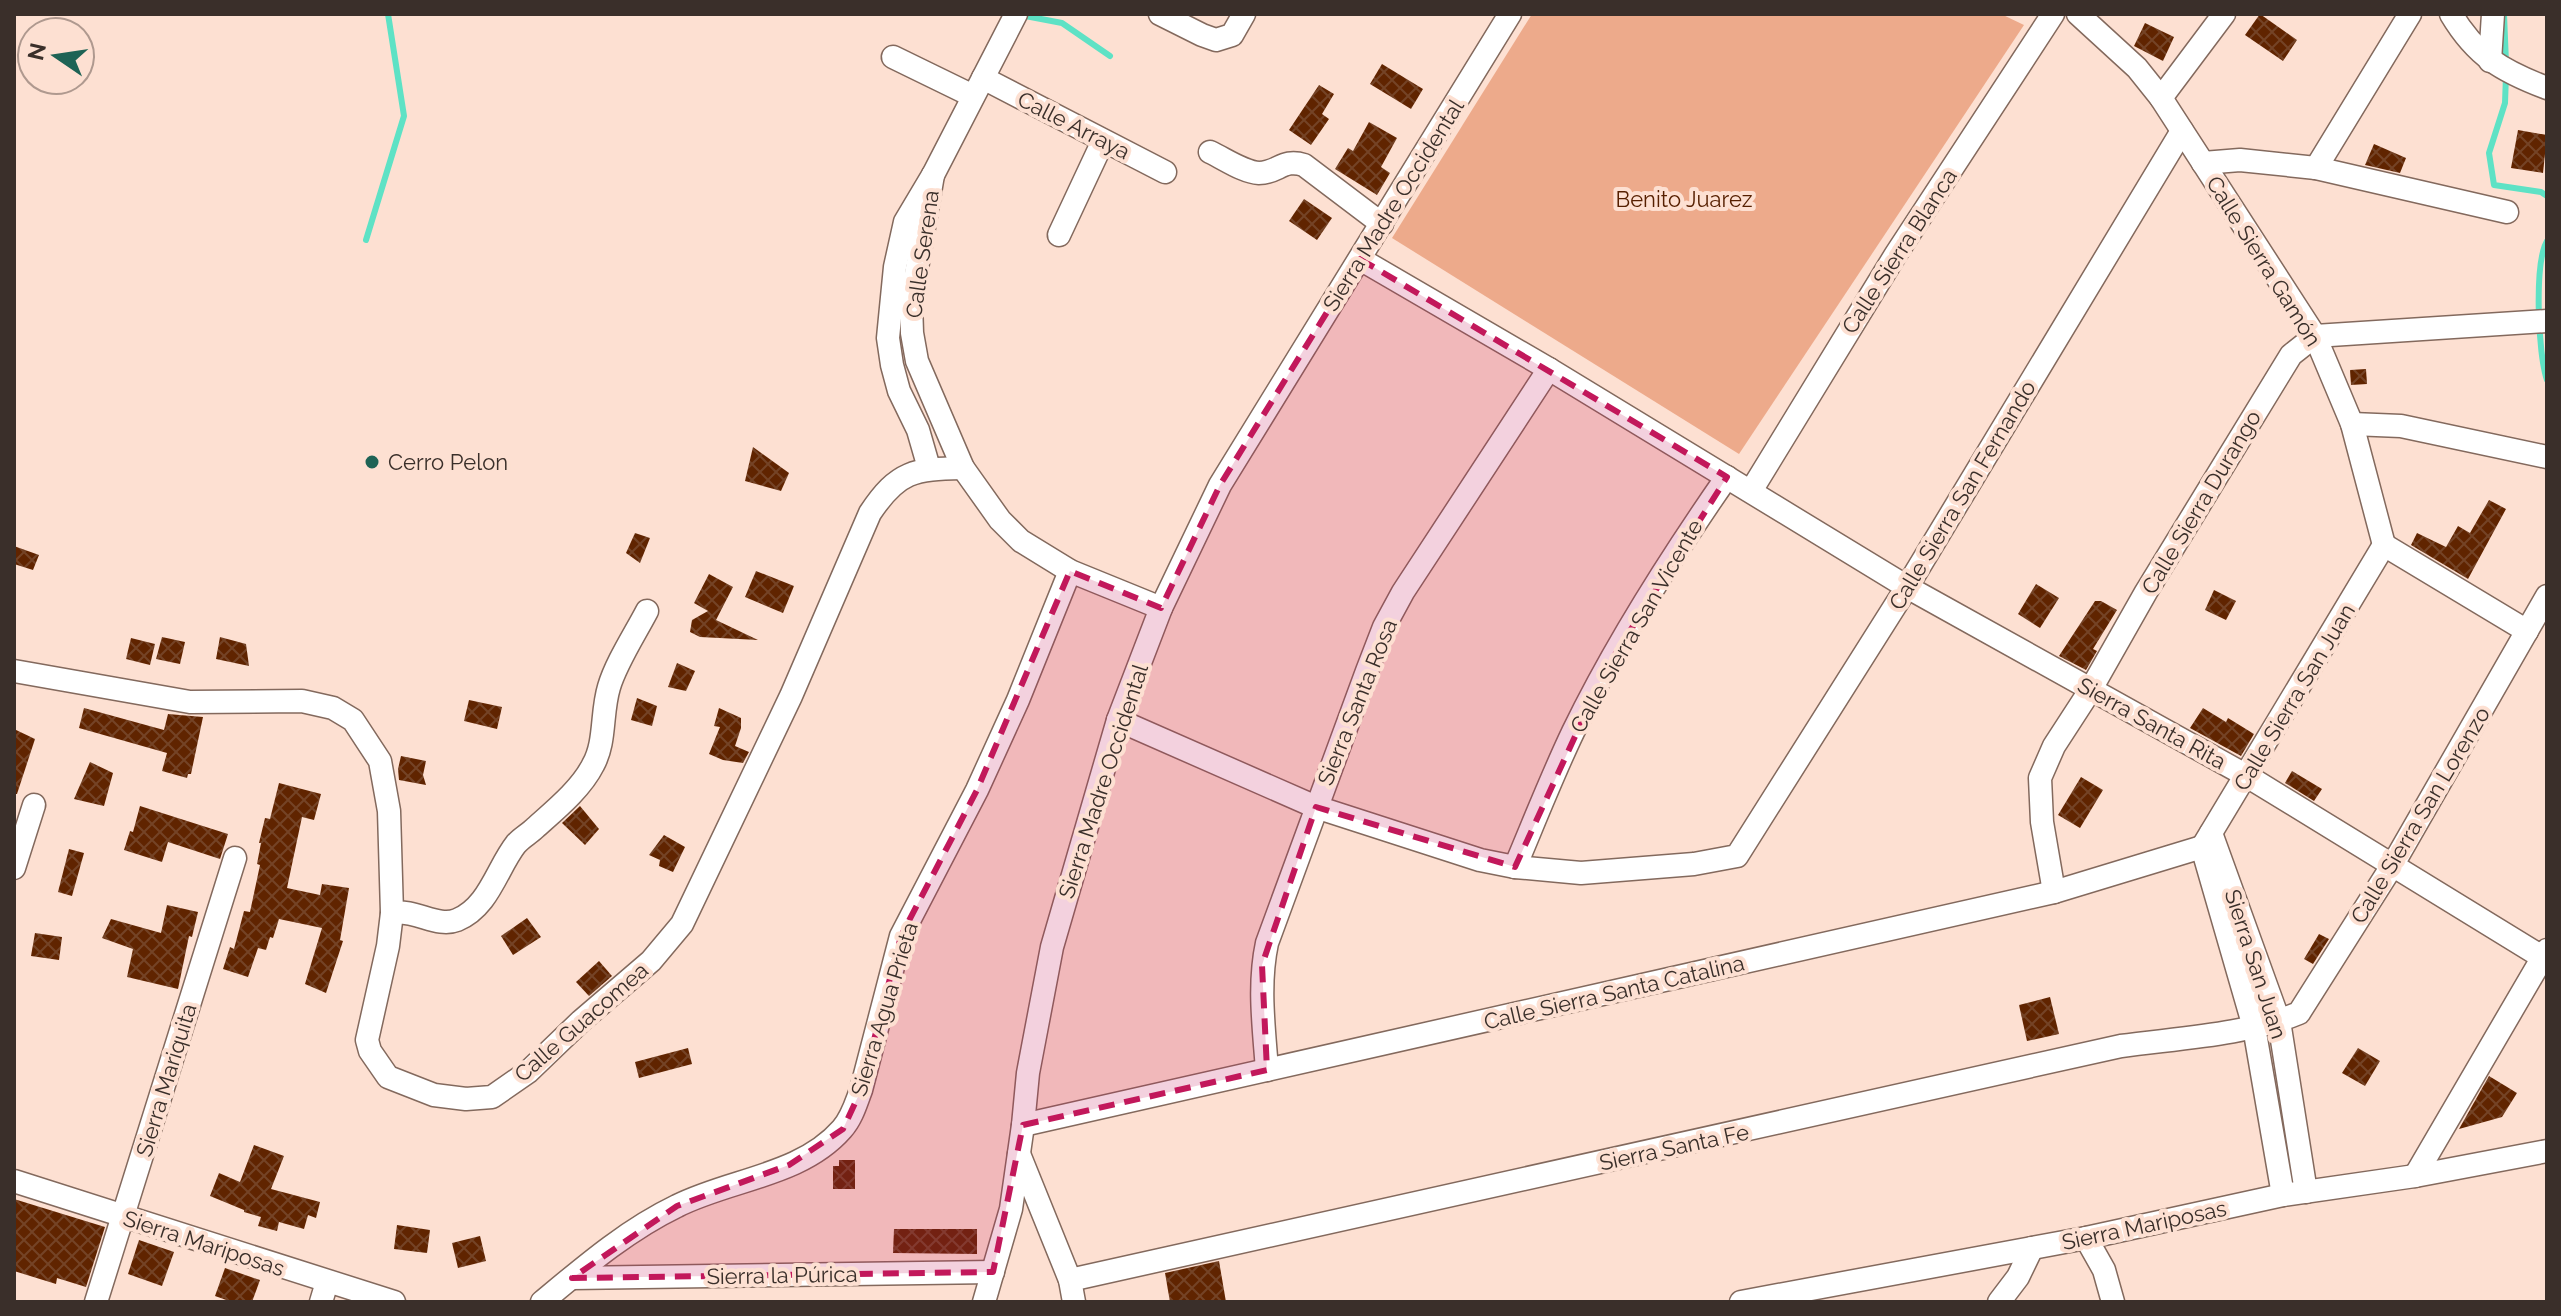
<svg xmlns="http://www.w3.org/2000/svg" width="2561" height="1316" font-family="Raleway,sans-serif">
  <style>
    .green { fill: #edaa8b }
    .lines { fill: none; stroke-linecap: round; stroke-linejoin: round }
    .stream { stroke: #5ee2c5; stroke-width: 6 }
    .building { fill: url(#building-cross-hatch) }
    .minor-casing { stroke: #83695d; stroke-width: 25 }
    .minor { stroke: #fff; stroke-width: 22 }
    .marked { fill: #c2185b; fill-opacity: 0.2; stroke: #c2185b; stroke-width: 6; stroke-dasharray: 16 10; stroke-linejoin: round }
    .poi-dot { fill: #1e6355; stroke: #fde0d2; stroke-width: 3 }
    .labels { text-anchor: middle; stroke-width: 8; stroke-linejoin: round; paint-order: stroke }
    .street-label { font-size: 22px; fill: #3a2f2a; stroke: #fde0d2 }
    .park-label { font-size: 22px; fill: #561f00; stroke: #fde0d2 }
    .poi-label { font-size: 22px; fill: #3a2f2a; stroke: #fde0d2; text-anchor: start }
  </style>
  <defs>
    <pattern id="building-cross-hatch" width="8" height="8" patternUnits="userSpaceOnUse" patternTransform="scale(2)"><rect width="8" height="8" fill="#602400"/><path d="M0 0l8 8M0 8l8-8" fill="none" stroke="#744326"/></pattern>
  </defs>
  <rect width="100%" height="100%" fill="#fde0d2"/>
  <path class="green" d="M1532,14H2001L2024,25L1739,454L1392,238Z"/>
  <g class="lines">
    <g class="stream">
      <path d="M2504,14L2506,63"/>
      <path d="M1020,15L1062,23L1110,56"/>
      <path d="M2506,75L2505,103L2489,153L2494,185L2541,192L2547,196"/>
      <path d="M366,240L404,116L388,14"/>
      <path d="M2547,241C2534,264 2538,354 2547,380"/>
    </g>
  </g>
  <g class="building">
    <path d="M2260,14L2297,40L2283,61L2245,35Z"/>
    <path d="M2145,23L2174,37L2163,61L2134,46Z"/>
    <path d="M1382,64L1423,89L1411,109L1370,84Z"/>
    <path d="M1319,85L1334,94L1322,114L1329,119L1311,145L1289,130Z"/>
    <path d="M1369,122L1397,138L1381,167L1390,173L1377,195L1335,169L1348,148L1353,151Z"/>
    <path d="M2518,130L2547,135L2543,173L2511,168Z"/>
    <path d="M2374,144L2406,158L2400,173L2365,165Z"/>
    <path d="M1304,199L1332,218L1317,240L1289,221Z"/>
    <path d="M2366,369L2367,384L2351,385L2350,370Z"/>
    <path d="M753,447L789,473L781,491L745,481Z"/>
    <path d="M2489,500L2506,509L2468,579L2411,545L2417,533L2446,547L2458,526L2470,533Z"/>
    <path d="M635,533L650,538L640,563L626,553Z"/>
    <path d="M14,546L39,555L33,570L14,564Z"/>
    <path d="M756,571L794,586L783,613L745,597Z"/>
    <path d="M709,574L733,587L716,620L758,640L700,637L690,632L692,620L708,611L694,603Z"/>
    <path d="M2036,584L2059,598L2040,628L2018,614Z"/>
    <path d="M2214,590L2236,601L2226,620L2205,610Z"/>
    <path d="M2095,601H2101L2117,610L2093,649L2097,651L2086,670L2059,656Z"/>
    <path d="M162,637L185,642L180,664L156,659Z"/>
    <path d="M220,637L246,644L249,666L216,659Z"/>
    <path d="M131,638L155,644L150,665L126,659Z"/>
    <path d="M677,663L695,671L686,691L668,687Z"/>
    <path d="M637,698L657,706L652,726L631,720Z"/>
    <path d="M469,700L502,707L497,729L464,721Z"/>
    <path d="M84,708L164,730L168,714L203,717L191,774H188L187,778L162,771L167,753L79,728Z"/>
    <path d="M719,708L741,718V728L735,746L749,752L743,763L723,760L709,754L720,727L714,726Z"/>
    <path d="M2203,708L2226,722L2228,718L2254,734L2241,756L2190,728Z"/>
    <path d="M14,729L35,739L17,794H14Z"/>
    <path d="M401,756L426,761L423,775L426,785L399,780L398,769Z"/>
    <path d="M90,762L113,773L104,806L74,799Z"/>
    <path d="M2292,771L2322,789L2314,801L2285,783Z"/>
    <path d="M2081,777L2103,790L2080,828L2058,815Z"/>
    <path d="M279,783L321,794L314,820L302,817L287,888L320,895L322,884L349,888L340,940L343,941L326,993L305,984L322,928L279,919L273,938L270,937L266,950L258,948L248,977L223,969L230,947L234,949L244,911L250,912L260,865L257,864L261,843H259L265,818L270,819Z"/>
    <path d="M140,806L228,834L220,859L168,842L162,862L124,850L130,831L133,832Z"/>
    <path d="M580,806L599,829L585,845L562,823Z"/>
    <path d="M664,835L685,847L673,872L659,866L660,860L649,855Z"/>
    <path d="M69,849L84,853L72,896L58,892Z"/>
    <path d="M167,905L198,912L192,937L189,936L178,989L127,977L133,949L102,938L111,919L161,933Z"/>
    <path d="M527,918L541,937L513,955L501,936Z"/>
    <path d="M35,933L62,937L59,960L31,956Z"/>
    <path d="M2319,934L2329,939L2313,964L2304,959Z"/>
    <path d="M599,961L612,976L589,996L576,982Z"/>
    <path d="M2050,997L2059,1034L2027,1041L2019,1005Z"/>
    <path d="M688,1048L692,1064L639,1078L635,1062Z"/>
    <path d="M2358,1048L2380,1061L2365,1086L2342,1073Z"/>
    <path d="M2489,1076L2517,1093L2502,1117L2459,1129Z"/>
    <path d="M254,1145L284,1156L271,1189L320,1202L316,1218L308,1215L304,1229L279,1222L277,1231L258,1226L261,1217L244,1212V1210L210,1196L219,1173L240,1182Z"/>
    <path d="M839,1160H855V1189H833V1166H839Z"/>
    <path d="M14,1199L105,1227L86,1287L57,1278L56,1284L14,1271Z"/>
    <path d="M397,1225L430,1230L427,1253L394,1249Z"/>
    <path d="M894,1229H977V1254L893,1253Z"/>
    <path d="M480,1236L486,1261L458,1268L452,1243Z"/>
    <path d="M139,1240L174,1252L162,1286L128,1274Z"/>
    <path d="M1219,1261L1226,1302H1170L1165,1273Z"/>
    <path d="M225,1268L260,1280L252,1302H232L215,1296Z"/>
  </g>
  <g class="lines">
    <defs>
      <g id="minor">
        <path d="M1160,14L1202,35L1216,40L1232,35L1244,14"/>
        <path d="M2078,14L2137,68L2161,98L2315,336L2352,424L2384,545"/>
        <path d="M2451,14C2476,56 2502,71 2547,88"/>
        <path d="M893,57L973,96"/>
        <path d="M2490,61L2493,14"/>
        <path d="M983,78L1165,172"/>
        <path d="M2161,98L2224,14"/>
        <path d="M1210,152C1225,159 1243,172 1259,173C1278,173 1283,158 1304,165L1382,224"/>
        <path d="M2203,163L2240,160L2316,168L2507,212"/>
        <path d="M2316,168L2410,14"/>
        <path d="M933,175L911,303L912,333L917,361L963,468L1000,520L1021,541L1070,571L1161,608"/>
        <path d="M1059,235L1103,141"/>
        <path d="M1360,259L1549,369L1907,587L2247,776L2547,960"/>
        <path d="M2352,424L2401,426L2547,457"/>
        <path d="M929,468L918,430L899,391L892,365L888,338L895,267L905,222L933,175L1016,14"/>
        <path d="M1751,491L1896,254L2053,14"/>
        <path d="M2384,545L2527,631"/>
        <path d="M14,671L190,702L302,701L333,708L353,720L380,761L389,811L392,913L388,946L367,1040L370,1051L388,1077L434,1095L466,1099L492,1097L528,1072L581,1021L651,961L682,924L791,696L870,513C898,471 914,469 963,468"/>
        <path d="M1118,720L1316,807L1480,860L1515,867L1581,873L1694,864L1737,856L1907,587L2182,131"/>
        <path d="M2211,833L2279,1021L2306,1192"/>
        <path d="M2203,846L2384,545"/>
        <path d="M2202,847L2254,1027L2283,1195"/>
        <path d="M1515,867C1534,822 1552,776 1573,732C1615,645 1672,556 1727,477"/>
        <path d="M14,868L34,805"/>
        <path d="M2054,892L2042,822L2040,778L2054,746L2091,689L2146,592L2291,355L2315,336L2547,321"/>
        <path d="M392,913C416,909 437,928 457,920C489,907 497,868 516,844C522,837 529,834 535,828C555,810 581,789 593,765C606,742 601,713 609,687C616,663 635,634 647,611"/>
        <path d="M1267,1070C1264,1028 1258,985 1267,943L1367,671L1384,627L1403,592L1549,369"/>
        <path d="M1023,1125L2054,892L2202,847"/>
        <path d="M1019,1154L1070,1280L1074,1302"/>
        <path d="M2415,1176L2547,950"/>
        <path d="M14,1181L394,1302"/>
        <path d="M2086,1238L2104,1270L2113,1302"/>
        <path d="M572,1278L993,1272"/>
        <path d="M1070,1280L2121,1046C2179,1038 2246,1035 2299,1013L2392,866L2547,596"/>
        <path d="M96,1302L235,858"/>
        <path d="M321,1302L327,1282"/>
        <path d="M542,1302C584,1267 627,1230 677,1206C730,1179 801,1176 842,1129C852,1118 856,1103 861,1090L901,936L977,790L1018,700L1070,571"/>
        <path d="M984,1302L1011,1209L1023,1125L1028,1073L1052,947L1118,720L1161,608L1220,485L1510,14"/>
        <path d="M1741,1302L2086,1238L2283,1195L2415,1176L2547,1151"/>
        <path d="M1999,1302L2018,1277L2032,1248"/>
      </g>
    </defs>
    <use href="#minor" class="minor-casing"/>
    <use href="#minor" class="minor"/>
  </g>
  <path class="marked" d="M1360,259L1727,477L1606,669L1515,867L1316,807L1262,965L1267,1070L1023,1125L993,1272L572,1278L677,1206L789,1165L843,1129L861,1090L901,936L977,790L1070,571L1161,608L1220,485Z"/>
  <circle class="poi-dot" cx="372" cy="462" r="8"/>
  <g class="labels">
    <g class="street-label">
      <text transform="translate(1074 125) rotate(27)" y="8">Calle Arraya</text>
      <text transform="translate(1393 205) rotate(-58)" y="8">Sierra Madre Occidental</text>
      <text transform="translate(1899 251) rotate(-57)" y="8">Calle Sierra Blanca</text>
      <text transform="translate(922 254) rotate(-82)" y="8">Calle Serena</text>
      <text transform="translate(2264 261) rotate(58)" y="8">Calle Sierra Gamón</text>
      <text transform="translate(1962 495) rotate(-59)" y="8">Calle Sierra San Fernando</text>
      <text transform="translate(2201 502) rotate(-59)" y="8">Calle Sierra Durango</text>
      <text transform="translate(1636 626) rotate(-60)" y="8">Calle Sierra San Vicente</text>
      <text transform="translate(2294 697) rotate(-59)" y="8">Calle Sierra San Juan</text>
      <text transform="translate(1357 702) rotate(-68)" y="8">Sierra Santa Rosa</text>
      <text transform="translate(2152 723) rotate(29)" y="8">Sierra Santa Rita</text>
      <text transform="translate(1103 781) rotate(-72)" y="8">Sierra Madre Occidental</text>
      <text transform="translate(2420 815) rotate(-59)" y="8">Calle Sierra San Lorenzo</text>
      <text transform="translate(2256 964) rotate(72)" y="8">Sierra San Juan</text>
      <text transform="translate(1614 992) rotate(-13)" y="8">Calle Sierra Santa Catalina</text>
      <text transform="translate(884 1009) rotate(-73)" y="8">Sierra Agua Prieta</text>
      <text transform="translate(581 1022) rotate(-41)" y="8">Calle Guacomea</text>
      <text transform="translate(166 1080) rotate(-73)" y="8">Sierra Mariquita</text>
      <text transform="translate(1674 1147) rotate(-12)" y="8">Sierra Santa Fe</text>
      <text transform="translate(2144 1225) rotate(-12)" y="8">Sierra Mariposas</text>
      <text transform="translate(204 1243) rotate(18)" y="8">Sierra Mariposas</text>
      <text transform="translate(782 1275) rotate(-1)" y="8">Sierra la Púrica</text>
    </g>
    <g class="park-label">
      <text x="1684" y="207">Benito Juarez</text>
    </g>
    <g class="poi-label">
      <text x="388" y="470">Cerro Pelon</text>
    </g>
  </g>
  <rect width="2561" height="1316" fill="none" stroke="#3a2f2a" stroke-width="32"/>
  <g transform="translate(56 56) rotate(283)"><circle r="38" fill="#fde0d2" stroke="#af998f" stroke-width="2"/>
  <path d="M0-6L14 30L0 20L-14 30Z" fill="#1e6355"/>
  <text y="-12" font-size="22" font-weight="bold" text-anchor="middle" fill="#3a2f2a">N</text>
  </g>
</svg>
